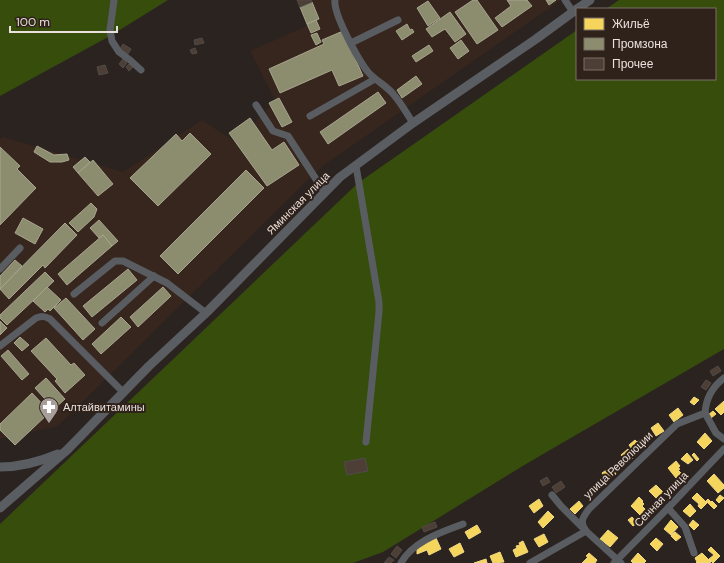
<svg xmlns="http://www.w3.org/2000/svg" width="724" height="563" font-family="'DM Sans',sans-serif">
  <style>
    .built { fill: #37261d }
    .green { fill: #364d0c }
    .homes { fill: #f6d55c; stroke: #f2d882 }
    .industry { fill: #8c8c6e; stroke: #a8a58f }
    .building { fill: #4d3f35; stroke: #504b48 }
    .lines { fill: none; stroke-linecap: round; stroke-linejoin: round }
    .minor { stroke: #595d61; stroke-width: 7 }
    .major { stroke: #5a5d61; stroke-width: 9 }
    .labels { text-anchor: middle; stroke-width: 4; stroke-linejoin: round; paint-order: stroke }
    .street-label { font-size: 11px; fill: #eae0dc; stroke: #2f221b }
    .poi-label { font-size: 11px; fill: #eae0dc; stroke: #2f221b; text-anchor: start }
  </style>
  <rect width="100%" height="100%" fill="#2a2320"/>
  <path class="built" d="M312,0H561L320,168L58,426L0,439V140L3,137L123,172L202,120L237,143L275,100L250,51L318,21Z"/>
  <g class="green">
    <path d="M0,0H168L110,36L0,96Z"/>
    <path d="M619,0H724V349L526,464L383,552L353,563H0V524L358,183L577,30V79H715V9H606Z"/>
  </g>
  <g class="homes">
    <path d="M694,397L699,400L694,405L690,402Z"/>
    <path d="M724,401V412L721,415L715,409Z"/>
    <path d="M678,408L683,415L674,422L669,415Z"/>
    <path d="M713,411L716,414L711,418L708,415Z"/>
    <path d="M658,423L664,431L656,436L651,428Z"/>
    <path d="M705,433L712,441L704,449L697,442Z"/>
    <path d="M641,439L645,445L634,452L629,445L635,440L637,442Z"/>
    <path d="M628,449L631,453L630,455L633,458L627,462L621,455Z"/>
    <path d="M687,453L693,460L688,464L681,459Z"/>
    <path d="M694,453L699,459L697,461L692,455Z"/>
    <path d="M676,461L680,466L678,468L680,469L678,470L681,473L676,478L668,468Z"/>
    <path d="M611,467L616,474L607,480L602,473Z"/>
    <path d="M714,474L724,485V488L718,493L707,481Z"/>
    <path d="M656,485L663,492L656,498L649,491Z"/>
    <path d="M697,493L707,503L701,509L698,506L699,504L692,498Z"/>
    <path d="M720,495L724,498L719,503L716,500Z"/>
    <path d="M639,497L643,501L642,502L644,504L642,506L645,509L640,515L631,506Z"/>
    <path d="M539,499L543,506L534,513L529,506Z"/>
    <path d="M708,499L711,502L712,501L717,506L714,509L706,501Z"/>
    <path d="M579,501L583,506L575,514L570,509Z"/>
    <path d="M690,504L696,511L690,517L683,511Z"/>
    <path d="M548,511L554,517L543,528L538,522Z"/>
    <path d="M632,517L637,523L633,526L628,520Z"/>
    <path d="M671,520L678,527L671,535L664,529Z"/>
    <path d="M693,520L699,525L694,530L689,525Z"/>
    <path d="M477,525L481,532L469,539L465,532Z"/>
    <path d="M608,530L618,538L610,547L600,539Z"/>
    <path d="M675,532L681,537L676,541L671,536Z"/>
    <path d="M544,534L548,542L539,547L534,539Z"/>
    <path d="M436,538L441,549L429,555L427,550L417,554V549L427,542Z"/>
    <path d="M656,538L663,544L657,551L650,544Z"/>
    <path d="M523,541L528,552L516,557L513,550L517,548L516,546L520,545L519,543Z"/>
    <path d="M460,543L464,552L454,557L449,549Z"/>
    <path d="M711,547L720,556L713,563L709,559L714,555L708,550Z"/>
    <path d="M500,552L504,562L493,563L490,556Z"/>
    <path d="M589,553L597,560L595,563H582L588,557L586,556Z"/>
    <path d="M638,553L646,561L644,563H633L631,561Z"/>
    <path d="M702,553L711,562L709,563H696L697,562L695,558Z"/>
    <path d="M486,559L487,563H474Z"/>
  </g>
  <g class="industry">
    <path d="M473,0H477L498,30L477,44L455,12Z"/>
    <path d="M507,0H527L532,6L502,27L495,18L511,6Z"/>
    <path d="M546,0H556L549,5Z"/>
    <path d="M428,1L440,18L428,26L417,8Z"/>
    <path d="M312,2L319,19L307,24L300,7Z"/>
    <path d="M450,12L466,34L455,42L445,29L432,37L426,29Z"/>
    <path d="M316,20L320,29L311,33L307,24Z"/>
    <path d="M407,24L410,30L412,29L414,32L402,40L396,31Z"/>
    <path d="M343,31L363,76L339,86L332,70L280,93L269,69L324,44L322,40Z"/>
    <path d="M317,33L321,42L316,45L311,35Z"/>
    <path d="M461,40L469,51L458,59L450,48Z"/>
    <path d="M429,45L433,51L416,62L412,56Z"/>
    <path d="M416,76L422,84L402,98L397,90Z"/>
    <path d="M378,92L386,103L328,144L320,132Z"/>
    <path d="M279,98L292,122L282,127L269,103Z"/>
    <path d="M250,118L272,150L284,142L299,165L267,186L229,133Z"/>
    <path d="M190,133L211,154L158,206L130,178L176,134L182,141Z"/>
    <path d="M37,146L54,155L67,154L69,160L62,162H50L34,152Z"/>
    <path d="M0,147L20,166L17,169L36,188L0,225Z"/>
    <path d="M85,157L90,162L78,173L73,167Z"/>
    <path d="M93,160L113,184L98,196L78,173Z"/>
    <path d="M246,170L264,188L178,274L160,256Z"/>
    <path d="M91,203L97,209L94,217L78,232L69,223Z"/>
    <path d="M23,218L43,229L35,244L15,233Z"/>
    <path d="M99,220L118,241L112,246L103,235L99,238L90,228Z"/>
    <path d="M65,223L77,235L45,268L43,265L9,299L0,289Z"/>
    <path d="M103,235L112,246L67,285L58,274Z"/>
    <path d="M15,260L22,266L0,289V276Z"/>
    <path d="M128,269L137,280L92,317L83,306Z"/>
    <path d="M45,272L54,281L7,325L0,318V315Z"/>
    <path d="M47,287L61,300L50,311L48,309L45,312L33,301Z"/>
    <path d="M163,287L171,296L138,327L130,317Z"/>
    <path d="M66,298L95,329L83,340L54,308Z"/>
    <path d="M121,317L131,327L101,354L92,344Z"/>
    <path d="M0,321L7,328L0,335Z"/>
    <path d="M20,337L29,345L22,351L14,343Z"/>
    <path d="M46,338L71,365L74,363L85,375L65,393L55,381L57,379L31,351Z"/>
    <path d="M8,350L29,374L22,380L1,356Z"/>
    <path d="M46,378L65,399L54,409L35,388Z"/>
    <path d="M32,393L50,412L15,445L0,430V424Z"/>
  </g>
  <g class="building">
    <path d="M297,0H311L312,2L300,7Z"/>
    <path d="M202,38L204,43L195,45L194,40Z"/>
    <path d="M123,44L131,49L128,54L120,49Z"/>
    <path d="M195,48L197,53L192,54L190,50Z"/>
    <path d="M123,59L127,63L123,68L119,64Z"/>
    <path d="M129,64L133,67L129,71L126,67Z"/>
    <path d="M105,65L108,73L99,75L97,67Z"/>
    <path d="M718,366L721,371L713,376L710,371Z"/>
    <path d="M706,380L711,383L706,390L701,387Z"/>
    <path d="M365,458L368,471L347,475L344,462Z"/>
    <path d="M547,477L550,482L543,486L540,481Z"/>
    <path d="M561,481L565,487L556,493L552,487Z"/>
    <path d="M435,522L437,527L424,532L422,527Z"/>
    <path d="M397,546L402,550L396,558L391,554Z"/>
    <path d="M389,557L394,560L391,563H384Z"/>
  </g>
  <g class="lines">
    <g class="minor">
      <path d="M114,0L110,30L112,41L119,52L130,60L141,70"/>
      <path d="M335,0C333,14 359,61 368,72C376,81 387,86 394,95C401,103 407,114 413,123"/>
      <path d="M565,0L573,12"/>
      <path d="M351,43L398,20"/>
      <path d="M256,105L273,131L288,136L325,193"/>
      <path d="M310,116L375,79"/>
      <path d="M356,166L379,302V312L366,442"/>
      <path d="M0,269L20,248"/>
      <path d="M74,294L115,261H123L167,283L206,313"/>
      <path d="M102,323L154,276"/>
      <path d="M0,346L36,318C42,316 44,316 50,319L123,392"/>
      <path d="M705,413L716,433L724,439"/>
      <path d="M552,495L561,506L582,527"/>
      <path d="M668,508L685,527L694,553"/>
      <path d="M586,531L621,563"/>
      <path d="M401,563C413,541 442,532 463,524"/>
      <path d="M530,563L586,531C579,522 583,517 589,509L677,424L705,413C706,398 712,387 724,378"/>
      <path d="M614,563L668,508L724,449"/>
    </g>
    <g class="major">
      <path d="M577,9L590,0"/>
      <path d="M0,467C21,467 39,462 58,454"/>
      <path d="M0,508L67,450L149,366L206,313L340,177L413,123L536,39L577,9"/>
    </g>
  </g>
  <defs>
    <symbol id="pharmacy-pin" viewBox="-11 -11 22 30"><path d="M0 17L-7.5 6A9.5 9.5 0 1 1 7.5 6Z" fill="#a79e9a" stroke="#2f221b"/><path d="M-2-6h4v4h4v4h-4v4h-4v-4h-4v-4h4Z" fill="#fff"/></symbol>
  </defs>
  <g fill-rule="evenodd">
    <use href="#pharmacy-pin" x="38" y="396" width="22" height="30"/>
  </g>
  <g class="labels">
    <g class="street-label">
      <text transform="translate(298 203) rotate(-45)" y="4">Яминская улица</text>
      <text transform="translate(618 465) rotate(-44)" y="4">улица Революции</text>
      <text transform="translate(661 499) rotate(-46)" y="4">Сенная улица</text>
    </g>
    <g class="poi-label">
      <text x="63" y="411">Алтайвитамины</text>
    </g>
  </g>
  <rect x="576" y="8" width="140" height="72" fill="#2f221b" stroke="#7a6e68"/>
  <rect x="584" y="18" width="20" height="12" fill="#f6d55c" stroke="#7a6e68"/>
  <text x="612" y="28" font-size="12" fill="#eae0dc">Жильё</text>
  <rect x="584" y="38" width="20" height="12" fill="#8c8c6e" stroke="#7a6e68"/>
  <text x="612" y="48" font-size="12" fill="#eae0dc">Промзона</text>
  <rect x="584" y="58" width="20" height="12" fill="#4d3f35" stroke="#7a6e68"/>
  <text x="612" y="68" font-size="12" fill="#eae0dc">Прочее</text>
  <path d="M10 26v6h107v-6" fill="none" stroke="#eae0dc" stroke-width="2"/>
  <text x="16" y="26" font-size="12" fill="#eae0dc" stroke="#2f221b" stroke-width="3" paint-order="stroke">100 m</text>
</svg>
